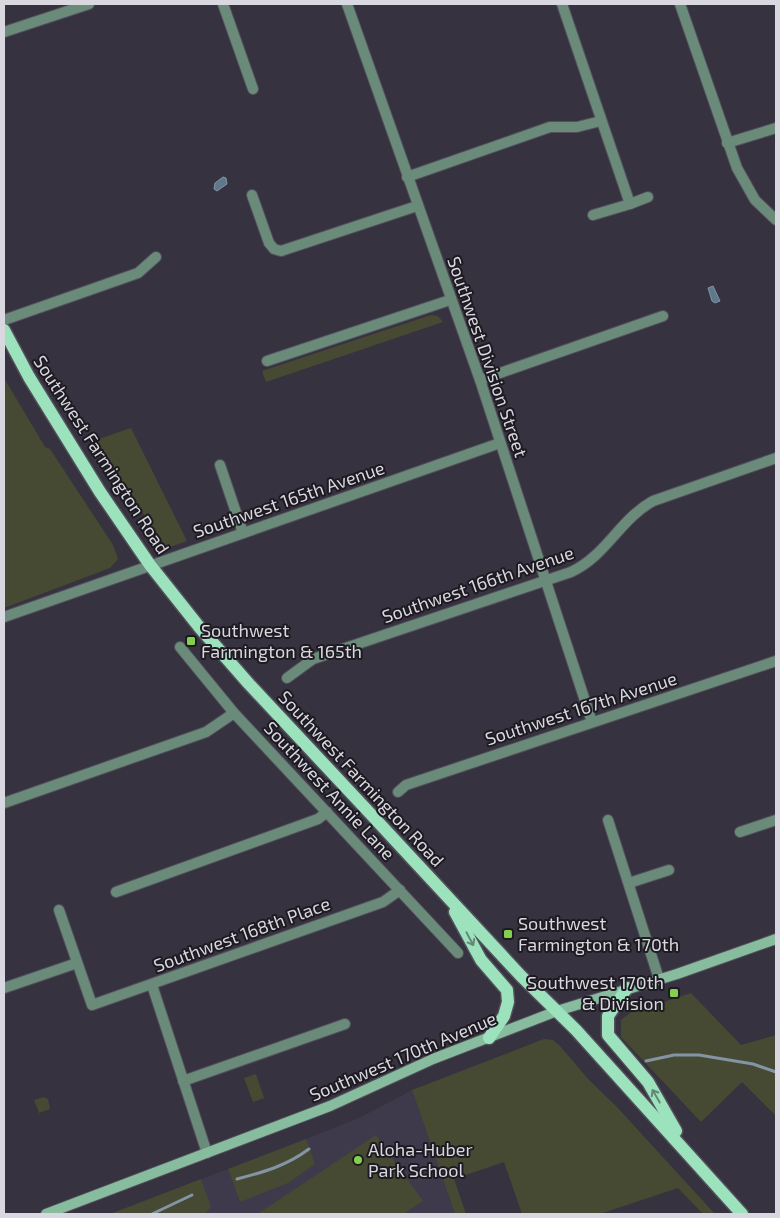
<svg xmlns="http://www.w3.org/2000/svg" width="780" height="1218" font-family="'Exo 2',sans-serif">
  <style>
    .built { fill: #3f394c }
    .green { fill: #474a33 }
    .water { fill: #5e788c; stroke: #8394a5 }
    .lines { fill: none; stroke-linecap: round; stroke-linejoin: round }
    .stream { stroke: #8394a5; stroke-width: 3 }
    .street-casing { stroke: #53505c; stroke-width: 12 }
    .secondary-casing { stroke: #53505c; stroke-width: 12 }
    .primary-casing { stroke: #53505c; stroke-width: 15 }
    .street { stroke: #6a8b79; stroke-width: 10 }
    .secondary { stroke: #87bc9f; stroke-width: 10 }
    .primary { stroke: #9ce2bd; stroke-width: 12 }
    .oneway { stroke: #638877 }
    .poi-dot { fill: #83d04e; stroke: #1d1b21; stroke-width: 2 }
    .labels { text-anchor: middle; stroke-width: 4; stroke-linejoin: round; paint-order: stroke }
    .street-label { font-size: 18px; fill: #d9d7df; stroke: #1d1b21 }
    .poi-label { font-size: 18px; fill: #d9d7df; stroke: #1d1b21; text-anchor: start }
  </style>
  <rect width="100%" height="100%" fill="#36323f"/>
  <path class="built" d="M412,1090L455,1214H141L137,1204L228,1169L240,1202L277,1151L361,1117Z"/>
  <g class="green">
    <path d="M431,315L438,316L443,322L266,382L262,371Z"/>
    <path d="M4,378L45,447L50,449L113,545L118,559L110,568L4,608Z"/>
    <path d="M131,428L187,541L167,548L93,441Z"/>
    <path d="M691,993L741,1045L776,1035V1116L742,1082L701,1122L621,1037V1020L630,1013Z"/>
    <path d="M544,1039L553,1040L560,1046L589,1080L617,1107L715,1214H703L678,1188L600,1214H522L504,1162L454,1179L466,1214H455L412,1090Z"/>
    <path d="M256,1074L264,1098L253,1102L244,1078Z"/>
    <path d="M44,1097L48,1099L50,1109L39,1113L34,1100Z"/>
    <path d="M376,1135L423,1201L403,1214L259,1213Z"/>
    <path d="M306,1139L315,1164L288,1183L240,1202L228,1169Z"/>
    <path d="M201,1179L211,1207L205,1214H110Z"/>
  </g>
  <g class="water">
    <path d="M223,177L226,178L227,184L217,191L214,189L215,183Z"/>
    <path d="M713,286L720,301L715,303L712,301L708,288Z"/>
  </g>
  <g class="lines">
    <g class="stream">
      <path d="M646,1061L674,1055H699L753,1064L776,1072"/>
      <path d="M237,1179C264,1172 286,1166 309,1149"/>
      <path d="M152,1214L192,1195"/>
    </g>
    <defs>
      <g id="street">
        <path d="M223,4L253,89"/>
        <path d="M347,4L480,380L592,722"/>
        <path d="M562,4L630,204L593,215"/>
        <path d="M680,4L737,168L755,200L776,220"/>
        <path d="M4,32L89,4"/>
        <path d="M727,143L776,128"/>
        <path d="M407,177L550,127H577L601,121"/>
        <path d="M252,195L269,243L274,249L281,251L417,206"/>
        <path d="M630,204L648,197"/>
        <path d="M4,320L138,273L156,257"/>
        <path d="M267,361L450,300"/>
        <path d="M480,380L663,316"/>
        <path d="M220,465L243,533"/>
        <path d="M4,617L500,443"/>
        <path d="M180,647L234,713L458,953"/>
        <path d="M287,678L313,659L571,572C606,556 620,519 653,501L776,458"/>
        <path d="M398,792L406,785L776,661"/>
        <path d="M4,803L206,732L234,713"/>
        <path d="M608,820L659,979"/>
        <path d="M740,832L776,820"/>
        <path d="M629,883L669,870"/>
        <path d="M116,892L318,819L327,812"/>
        <path d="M59,910L92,1005L383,902L400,890"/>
        <path d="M152,985L207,1153"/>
        <path d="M4,988L77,963"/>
        <path d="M183,1081L345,1024"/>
      </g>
      <path id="secondary" d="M46,1214L330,1106L433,1059L557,1011L677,974L776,939"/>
      <g id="primary">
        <path d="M4,330L29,377L100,492L150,565L200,628L249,684L366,809L521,976L576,1030L742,1214"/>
        <path d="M455,912L481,960L507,990L508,1002L504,1016L489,1038"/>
        <path d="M627,988L608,1016V1035L648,1082L676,1131"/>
      </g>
    </defs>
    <use href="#street" class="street-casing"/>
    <use href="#secondary" class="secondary-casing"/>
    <use href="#primary" class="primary-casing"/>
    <use href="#street" class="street"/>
    <use href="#secondary" class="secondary"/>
    <use href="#primary" class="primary"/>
  </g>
  <defs><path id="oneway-shaft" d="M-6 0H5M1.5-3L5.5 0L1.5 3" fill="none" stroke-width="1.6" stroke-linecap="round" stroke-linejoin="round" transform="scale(1.25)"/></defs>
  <g class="oneway">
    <use href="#oneway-shaft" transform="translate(470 939) rotate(62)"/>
    <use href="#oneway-shaft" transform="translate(656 1096) rotate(-120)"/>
  </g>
  <g class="poi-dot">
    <rect x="186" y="636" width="10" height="10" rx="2.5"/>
    <rect x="503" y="929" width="10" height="10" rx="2.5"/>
    <rect x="669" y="988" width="10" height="10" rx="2.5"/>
    <circle cx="358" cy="1160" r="5"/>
  </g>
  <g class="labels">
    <g class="street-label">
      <text transform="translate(487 357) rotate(71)" y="6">Southwest Division Street</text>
      <text transform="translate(101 455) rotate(57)" y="6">Southwest Farmington Road</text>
      <text transform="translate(289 500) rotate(-19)" y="6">Southwest 165th Avenue</text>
      <text transform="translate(478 585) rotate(-19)" y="6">Southwest 166th Avenue</text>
      <text transform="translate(581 709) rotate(-18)" y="6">Southwest 167th Avenue</text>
      <text transform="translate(361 779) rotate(47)" y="6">Southwest Farmington Road</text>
      <text transform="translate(329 791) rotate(47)" y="6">Southwest Annie Lane</text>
      <text transform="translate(242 935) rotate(-20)" y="6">Southwest 168th Place</text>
      <text transform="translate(403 1057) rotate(-23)" y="6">Southwest 170th Avenue</text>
    </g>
    <g class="poi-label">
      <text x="201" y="637">Southwest<tspan x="201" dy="21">Farmington &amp; 165th</tspan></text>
      <text x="518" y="930">Southwest<tspan x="518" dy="21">Farmington &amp; 170th</tspan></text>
      <text x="664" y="989" text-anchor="end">Southwest 170th<tspan x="664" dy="21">&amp; Division</tspan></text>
      <text x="368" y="1156">Aloha-Huber<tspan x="368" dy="21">Park School</tspan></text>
    </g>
  </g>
  <rect width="780" height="1218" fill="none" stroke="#d9d7df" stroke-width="10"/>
</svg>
